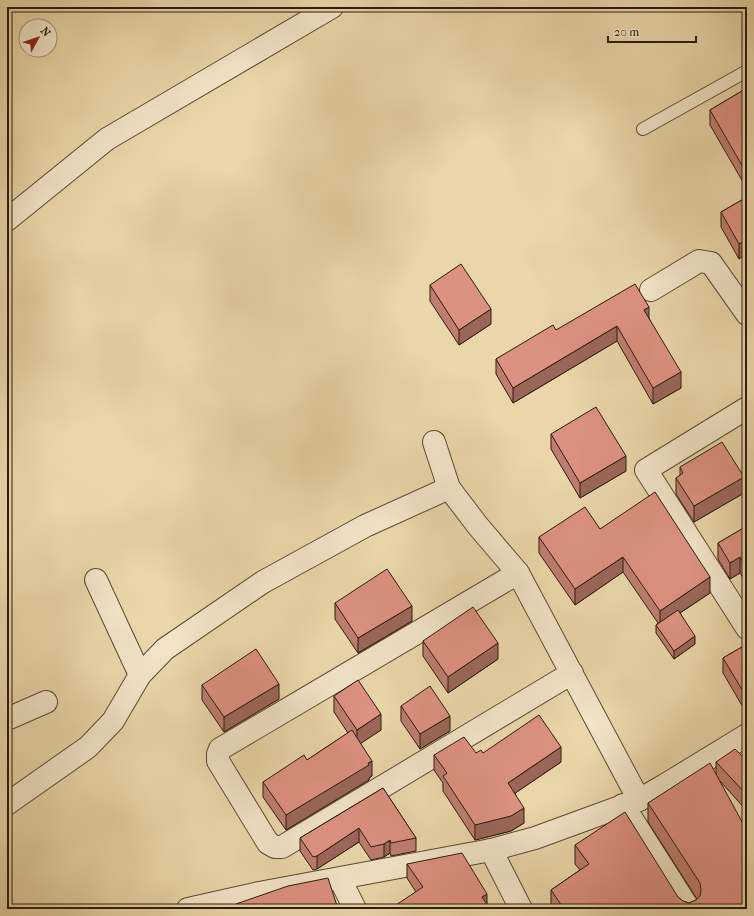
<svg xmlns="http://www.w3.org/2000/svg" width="754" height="916" font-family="'IM FELL French Canon',serif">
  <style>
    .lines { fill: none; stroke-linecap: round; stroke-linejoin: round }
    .lane-casing { stroke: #5a4a32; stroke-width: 14 }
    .street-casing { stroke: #5a4a32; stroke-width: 24 }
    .lane { stroke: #f1e4c7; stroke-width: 12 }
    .street { stroke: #f1e4c7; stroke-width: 22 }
    .wall { fill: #be7d6f; stroke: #2a1c0a }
    .shaded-wall { fill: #9b665a; stroke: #2a1c0a }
    .building { fill: #dd9181; stroke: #2a1c0a }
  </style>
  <rect width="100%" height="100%" fill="#ead6a9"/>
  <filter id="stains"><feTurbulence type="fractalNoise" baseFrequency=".005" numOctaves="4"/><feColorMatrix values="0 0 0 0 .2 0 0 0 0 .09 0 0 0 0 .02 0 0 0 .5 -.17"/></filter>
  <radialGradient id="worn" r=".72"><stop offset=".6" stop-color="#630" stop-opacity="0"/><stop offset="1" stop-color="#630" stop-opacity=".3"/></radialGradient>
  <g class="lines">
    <defs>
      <path id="lane" d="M643,129L747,71"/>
      <g id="street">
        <path d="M7,220L107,139L332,7"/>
        <path d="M651,290L699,261L711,263L747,314"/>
        <path d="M747,408L646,470L747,628"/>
        <path d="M434,442L449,488L478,526L518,573"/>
        <path d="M96,580L140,675"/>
        <path d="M572,673L282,847H275L268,843L218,761V754L220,749L518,573L639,800L665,785L747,735"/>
        <path d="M7,719L46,702"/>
        <path d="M7,804L88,747L113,721L140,675L165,649L263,582L365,526L449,488"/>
        <path d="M623,805L689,909"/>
        <path d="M491,850L521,909"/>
        <path d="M340,879L355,909"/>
        <path d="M188,909L259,893L491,850L535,838L639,800"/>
      </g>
    </defs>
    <use href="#lane" class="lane-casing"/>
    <use href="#street" class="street-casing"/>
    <use href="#lane" class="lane"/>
    <use href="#street" class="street"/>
  </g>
  <g class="wall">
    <path d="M747,88V189L710,125V110Z"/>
    <path d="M747,197L739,259L721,227V212Z"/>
    <path d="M430,285L491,324L459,345L430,301Z"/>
    <path d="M649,318L681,388L653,404L617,341L513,403L496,374V359L556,330Z"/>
    <path d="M551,434L626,471L580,498L551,449Z"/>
    <path d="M680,467L744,493L694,522L676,494V478L680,476Z"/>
    <path d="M747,526V585L740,573L730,579L718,559V543Z"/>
    <path d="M600,529L710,593L680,613L695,644L674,659L656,633V625L658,623L623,572L575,605L539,553V537Z"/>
    <path d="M335,603L412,621L358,653L335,619Z"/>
    <path d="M423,641L498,659L448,693L423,656Z"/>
    <path d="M747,644V714L723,673V658Z"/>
    <path d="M202,685L279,699L224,732L202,700Z"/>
    <path d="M334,696L381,730L360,743L372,776L369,778V780L286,830L263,797V782L307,760L348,733L334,712Z"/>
    <path d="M401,706L450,731L420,749L401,721Z"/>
    <path d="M476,753H483L561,762L515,793L524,823L511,831L475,840L443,791V783L434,770V755Z"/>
    <path d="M742,756H747V811L720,781L747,909H551V890L580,870L575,864V845L678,897L683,901L689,903L696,900L697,899L648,822V803L716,775V762Z"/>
    <path d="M383,788L416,838V851L391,856L390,853L384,857L371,860L359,842L317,869L313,870L300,851V838Z"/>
    <path d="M407,864L487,904L416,892L407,878Z"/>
  </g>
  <g class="shaded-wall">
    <path d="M747,239V254L739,259V244Z"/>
    <path d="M649,307V322L644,310Z"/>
    <path d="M491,309V324L459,345V330Z"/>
    <path d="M617,326V341L513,403V388Z"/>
    <path d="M681,372V388L653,404V388Z"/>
    <path d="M626,456V471L580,498V483Z"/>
    <path d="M744,477V493L694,522V506Z"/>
    <path d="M623,557V572L575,605V589Z"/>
    <path d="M740,557V573L730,579V563Z"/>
    <path d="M710,577V593L660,626V611Z"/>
    <path d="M412,606V621L358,653V638Z"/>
    <path d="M695,636V644L674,659V651Z"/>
    <path d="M498,643V659L448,693V677Z"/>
    <path d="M279,684V699L224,732V717Z"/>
    <path d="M381,714V730L357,746V730Z"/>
    <path d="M450,716V731L420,749V734Z"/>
    <path d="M561,747V762L508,798V783Z"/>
    <path d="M372,761V776L369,778V780L286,830V815Z"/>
    <path d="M524,808V823L511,831L475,840V825Z"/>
    <path d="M359,828V842L317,869V856Z"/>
    <path d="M390,840V853L384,857V844Z"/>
    <path d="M487,894V908L482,897Z"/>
  </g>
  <g class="building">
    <path d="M747,88V174L710,110Z"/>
    <path d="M747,197V239L739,244L721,212Z"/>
    <path d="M461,264L491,309L459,330L430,285Z"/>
    <path d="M635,284L649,307L644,310L681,372L653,388L617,326L513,388L496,359L553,325L556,330Z"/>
    <path d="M596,407L626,456L580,483L551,434Z"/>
    <path d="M722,442L744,477L694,506L676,478L683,473L680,467Z"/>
    <path d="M655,492L710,577L660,611L623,557L575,589L539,537L585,507L600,529Z"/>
    <path d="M747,526V570L740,557L730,563L718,543Z"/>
    <path d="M387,569L412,606L358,638L335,603Z"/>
    <path d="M473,607L498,643L448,677L423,641Z"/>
    <path d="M678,610L695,636L674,651L656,625Z"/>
    <path d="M747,644V698L723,658Z"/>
    <path d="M256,649L279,684L224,717L202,685Z"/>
    <path d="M358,680L381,714L357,730L334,696Z"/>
    <path d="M430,686L450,716L420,734L401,706Z"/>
    <path d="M539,715L561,747L508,783L524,808L511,816L475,825L443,776L447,773L434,755L464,737L476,753L481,750L483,753Z"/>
    <path d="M352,730L372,761L368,763L369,765L286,815L263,782L304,755L307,760Z"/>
    <path d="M735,749L742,756H747V795L716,762Z"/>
    <path d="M710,763L747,831V909H564L551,890L589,864L575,845L625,812L678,897L683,901L689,903L696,900L700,896L701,890L700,883L648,803Z"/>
    <path d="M383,788L416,838L391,843L390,840L384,844L371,847L359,828L317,856L313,857L300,838Z"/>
    <path d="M462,853L487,894L482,897L490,909H390L423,887L407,864Z"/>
    <path d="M328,878L338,909H238L236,904L288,886Z"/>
  </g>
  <rect width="754" height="916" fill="none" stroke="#ead6a9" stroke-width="24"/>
  <rect x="8" y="8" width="738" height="900" fill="none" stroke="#2a1c0a" stroke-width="2"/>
  <rect x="12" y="12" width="730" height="892" fill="none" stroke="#2a1c0a"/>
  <g transform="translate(38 38) rotate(50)"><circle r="19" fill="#f1e4c7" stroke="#a1947b"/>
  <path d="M0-3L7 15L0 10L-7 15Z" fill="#8f2418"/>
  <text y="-6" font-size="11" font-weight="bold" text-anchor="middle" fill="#2a1c0a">N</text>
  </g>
  <path d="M608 36v6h88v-6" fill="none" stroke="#2a1c0a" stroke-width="2"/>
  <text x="614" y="36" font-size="12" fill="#2a1c0a" stroke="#f1e4c7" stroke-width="3" paint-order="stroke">20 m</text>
  <rect width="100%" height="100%" filter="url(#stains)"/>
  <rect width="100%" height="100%" fill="url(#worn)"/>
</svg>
